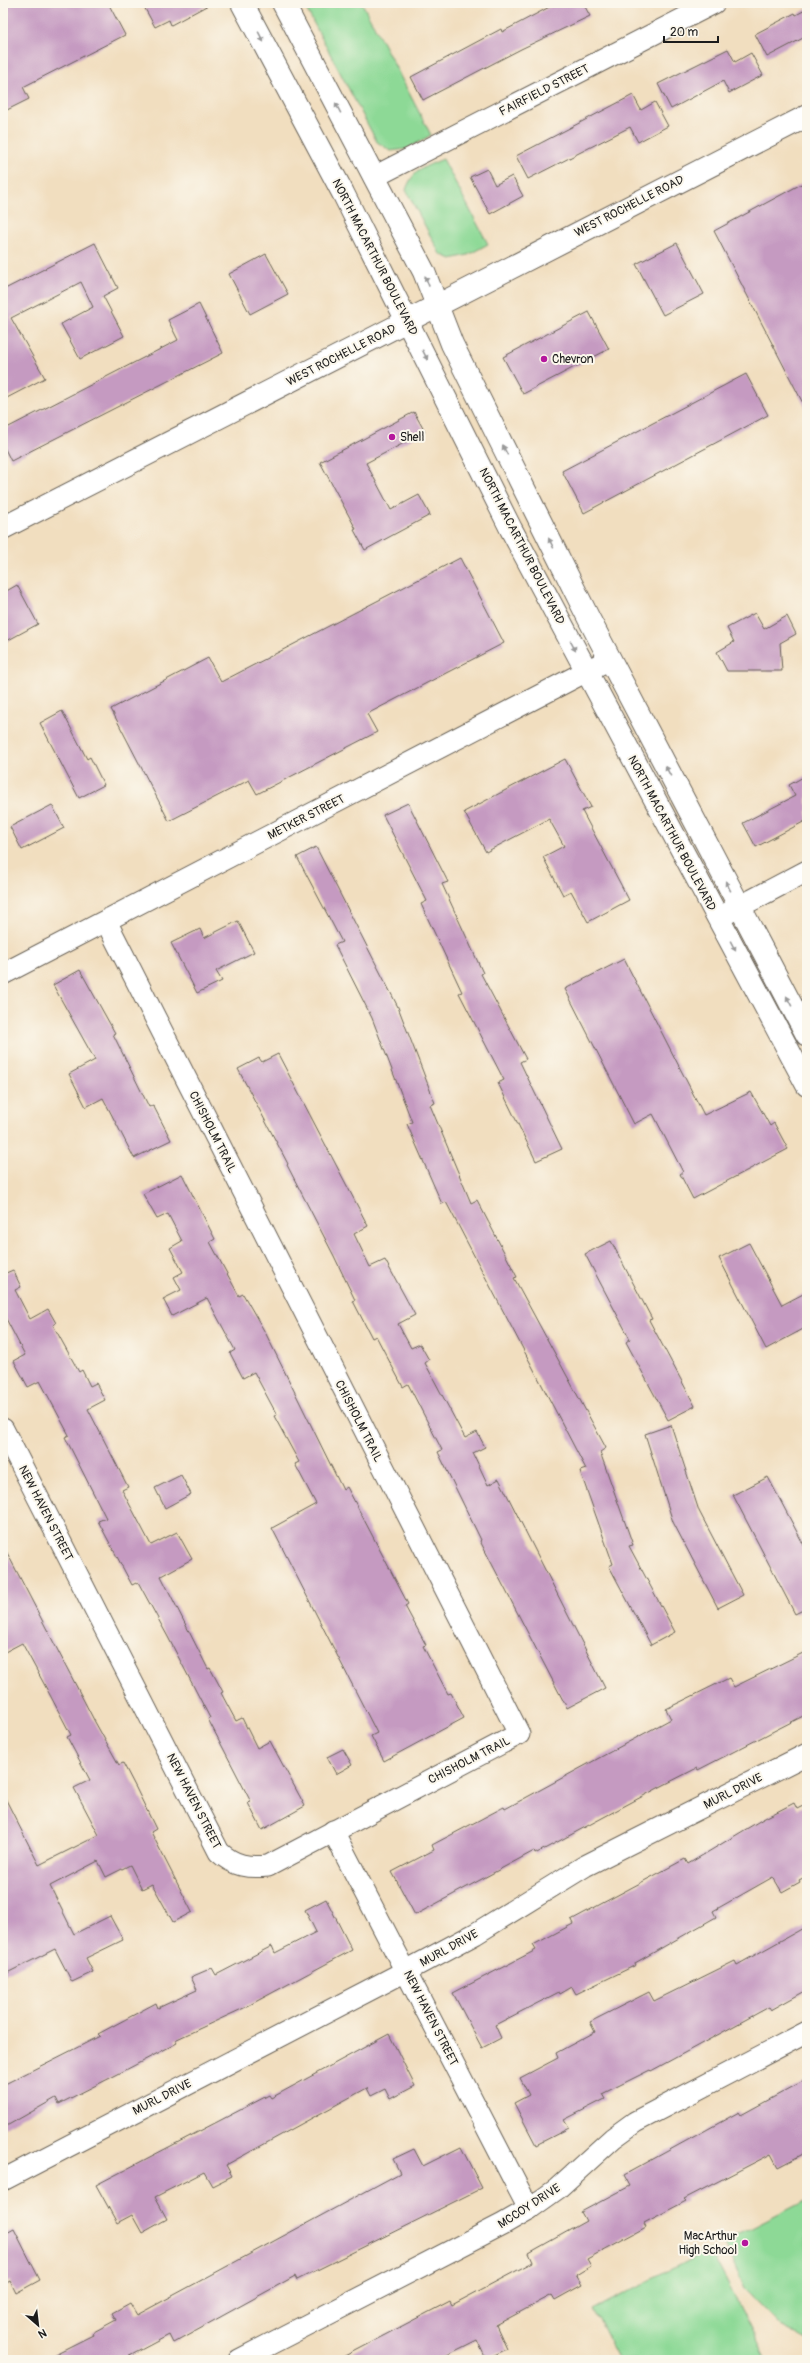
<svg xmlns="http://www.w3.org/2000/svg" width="810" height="2363" font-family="Pangolin,sans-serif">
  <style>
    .green { fill: #8dd996; stroke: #547a59 }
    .building { fill: #c59ac1 }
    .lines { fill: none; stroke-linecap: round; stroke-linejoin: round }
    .minor-casing { stroke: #676055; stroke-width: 23 }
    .secondary-casing { stroke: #676055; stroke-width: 24 }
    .minor { stroke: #fff; stroke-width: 21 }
    .secondary { stroke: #fff; stroke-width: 22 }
    .oneway { fill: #999 }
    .poi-dot { fill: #b5179e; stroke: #fbf7ec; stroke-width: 1.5 }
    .labels { text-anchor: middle; stroke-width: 4; stroke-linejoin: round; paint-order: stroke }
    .street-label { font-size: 12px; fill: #1c1c1c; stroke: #fbf7ec }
    .poi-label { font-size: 12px; fill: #1c1c1c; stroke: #fbf7ec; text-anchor: start }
  </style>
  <rect width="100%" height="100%" fill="#fbf7ec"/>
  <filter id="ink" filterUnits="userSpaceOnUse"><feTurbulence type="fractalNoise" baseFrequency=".025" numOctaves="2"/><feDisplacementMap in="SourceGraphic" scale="8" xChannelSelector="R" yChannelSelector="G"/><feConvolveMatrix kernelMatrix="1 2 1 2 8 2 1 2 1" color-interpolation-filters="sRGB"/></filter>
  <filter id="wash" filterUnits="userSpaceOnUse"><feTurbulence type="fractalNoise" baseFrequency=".012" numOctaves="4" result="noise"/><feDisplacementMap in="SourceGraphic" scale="16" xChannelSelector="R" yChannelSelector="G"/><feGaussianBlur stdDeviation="0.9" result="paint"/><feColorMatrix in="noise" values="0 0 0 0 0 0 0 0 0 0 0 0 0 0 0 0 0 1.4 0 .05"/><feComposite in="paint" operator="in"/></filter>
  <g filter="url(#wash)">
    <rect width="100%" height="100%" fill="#f1debf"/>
    <g class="green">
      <path d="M303,3H362L431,135L407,149L391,151L377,142Z"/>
      <path d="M443,159L488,244L468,255L451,259L440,254L406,190C413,169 425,167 443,159Z"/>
      <path d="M807,2200V2340L781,2326L745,2289L724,2242Z"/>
      <path d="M710,2249L767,2360H619L593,2310Z"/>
    </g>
    <g id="blocks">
      <g class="building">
        <path d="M3,3H108L125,35L23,87L29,99L3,112Z"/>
        <path d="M142,3H212L171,25L169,20L155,27Z"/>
        <path d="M557,3H583L590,16L521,49L423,100L411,77L501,29L502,32Z"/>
        <path d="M807,9V36L767,57L755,34L795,13L796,15Z"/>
        <path d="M728,49L735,62L751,53L763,75L729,93L723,81L671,109L658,84Z"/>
        <path d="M633,95L641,110L655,102L668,126L638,142L630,127L528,179L516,156Z"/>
        <path d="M487,169L495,185L512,176L523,196L490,214L470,177Z"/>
        <path d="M807,181V411L714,231Z"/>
        <path d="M95,243L118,288L103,296L124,336L80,359L61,324L93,307L81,282L11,318L45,378L3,400V290Z"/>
        <path d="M677,243L704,294L663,315L636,264Z"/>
        <path d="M266,254L288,294L250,314L229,274Z"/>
        <path d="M199,304L223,353L11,461L3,445V430L178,340L168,320Z"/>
        <path d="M589,312L609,349L523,394L503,357Z"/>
        <path d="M746,374L768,415L584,513L562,471Z"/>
        <path d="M414,412L425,432L366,463L391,510L419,495L430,515L365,550L354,530L356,529L320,462Z"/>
        <path d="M460,558L504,643L367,714L377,732L257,794L249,780L169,821L111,709L208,658L221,682Z"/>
        <path d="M17,585L38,624L3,643V593Z"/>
        <path d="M755,613L764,629L787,616L796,634L780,643L782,671H727L717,652L734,642L727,628Z"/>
        <path d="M62,711L87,759L90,757L104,785L79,798L40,723Z"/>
        <path d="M565,759L591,807L582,811L629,900L588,922L571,891L563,895L543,857L564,846L549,819L486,852L464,812Z"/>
        <path d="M807,775V820L756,847L743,823L795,796L789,785Z"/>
        <path d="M408,803L448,882L442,884L483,973L481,974L526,1059L520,1062L562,1149L536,1161L498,1083L504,1080L459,993L462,992L421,904L427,901L383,815Z"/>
        <path d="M52,805L64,828L22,850L10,827Z"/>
        <path d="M316,847L398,1007L435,1103L430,1105L471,1203L477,1200L517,1277L514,1278L606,1448L600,1452L633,1545L629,1546L675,1632L651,1645L609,1566L613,1564L580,1471L586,1469L446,1202L442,1204L407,1124L412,1122L372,1018L335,945L342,942L297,857Z"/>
        <path d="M238,921L254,952L216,971L222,981L197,993L171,943L200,929L204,938Z"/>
        <path d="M624,959L704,1115L751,1092L770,1126L774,1123L788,1149L693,1199L680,1174L683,1172L653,1114L634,1124L565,989Z"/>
        <path d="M80,970L115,1033L113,1034L149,1107L153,1105L171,1140L134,1158L103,1098L86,1107L69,1074L95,1060L53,985Z"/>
        <path d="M278,1054L368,1226L354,1234L370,1267L385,1260L415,1315L398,1324L411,1348L420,1344L429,1360L425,1363L465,1438L477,1432L485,1447L473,1453L488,1485L499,1479L605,1688L567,1708L480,1541L481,1540L438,1452L442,1450L408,1384L403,1387L376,1336L372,1338L353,1301L355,1300L334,1256L287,1165L288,1164L238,1069L259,1058L262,1062Z"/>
        <path d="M182,1174L215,1239L210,1242L239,1296L243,1294L266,1334L343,1490L347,1487L408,1604L405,1606L426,1645L423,1646L448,1694L451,1693L464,1718L384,1761L371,1736L377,1733L272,1528L316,1504L295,1464L299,1462L274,1416L277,1415L254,1372L243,1378L230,1353L235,1350L207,1298L172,1316L163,1299L181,1290L174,1277L183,1272L170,1248L182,1241L168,1214L157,1219L143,1194Z"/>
        <path d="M611,1241L652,1319L649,1320L695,1406L668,1420L626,1342L630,1339L585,1254Z"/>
        <path d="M749,1243L782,1305L807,1292V1327L766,1349L719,1258Z"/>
        <path d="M3,1268L6,1273L13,1270L21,1287L15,1290L30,1319L48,1309L56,1323L53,1325L79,1372L82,1370L90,1386L96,1383L105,1400L88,1409L128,1487L122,1490L151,1545L177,1532L192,1559L161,1576L208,1669L210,1668L223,1692L221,1693L236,1721L242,1718L257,1748L270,1741L305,1806L262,1830L248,1803L251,1802L208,1719L210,1718L168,1637L138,1582L132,1585L98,1521L106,1518L65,1437L69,1435L40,1381L28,1387L14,1361L25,1355L3,1313Z"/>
        <path d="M671,1425L699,1511L743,1595L718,1608L673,1522L645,1434Z"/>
        <path d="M181,1475L191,1494L165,1508L155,1488Z"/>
        <path d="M768,1477L807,1551V1608L795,1614L733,1495Z"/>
        <path d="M3,1545L95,1722L119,1765L123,1763L136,1788L156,1829L151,1832L192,1912L173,1922L152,1884L142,1889L130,1865L106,1877L98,1861L50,1886L74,1934L110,1916L123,1940L86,1958L93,1972L72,1982L55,1949L3,1975V1794L39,1865L99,1835L74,1788L90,1780L67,1737L71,1735L50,1695L22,1643L3,1653Z"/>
        <path d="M807,1651V1714L698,1770L697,1768L658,1788L535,1854L534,1851L415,1915L392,1872L434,1850L432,1845L504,1807L505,1809L671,1719L666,1709L729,1678L734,1687Z"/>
        <path d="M343,1749L352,1765L336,1774L327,1757Z"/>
        <path d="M794,1803L797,1809L807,1804V1876L799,1880L800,1882L782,1892L773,1877L713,1911L716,1917L635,1963L636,1965L576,1994L572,1987L560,1994L559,1992L495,2025L501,2038L482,2048L453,1993L536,1950L533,1945L573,1924L571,1920L685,1859L688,1864L763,1819Z"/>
        <path d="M326,1899L352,1950L244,2008L175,2040L177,2043L120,2073L59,2104L56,2098L3,2128V2085L100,2036L98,2034L156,2003L158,2008L197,1990L191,1977L212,1968L216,1975L272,1946L275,1953L316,1932L305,1910Z"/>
        <path d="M807,1926V1990L771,2010L769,2007L651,2071L650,2070L602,2094L605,2099L564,2120L569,2128L536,2145L514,2103L529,2095L520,2078L558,2058L556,2053L595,2032L590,2022L649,1992L654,2001L735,1961L737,1965Z"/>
        <path d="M389,2034L415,2086L390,2099L385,2089L371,2096L367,2088L226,2165L232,2176L212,2186L204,2172L155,2197L167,2219L142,2233L132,2215L117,2223L96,2185L269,2095L271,2098Z"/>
        <path d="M807,2079V2152L778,2167L771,2154L684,2199L686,2201L644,2223L646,2227L587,2259L591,2266L576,2275L582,2285L555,2300L552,2295L496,2325L507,2349L486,2359L477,2340L437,2360H337L450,2301L452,2305L533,2262L529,2253L586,2221L581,2212L630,2186L624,2175L739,2112L741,2115Z"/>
        <path d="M461,2147L482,2188L297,2280L295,2276L173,2343L169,2335L122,2360H43L93,2335L92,2333L116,2320L112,2313L130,2303L137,2315L400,2173L393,2159L414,2149L423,2166Z"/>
        <path d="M14,2229L40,2280L16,2293L10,2281L3,2285V2235Z"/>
      </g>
    </g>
  </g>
  <g filter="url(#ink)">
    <use href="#blocks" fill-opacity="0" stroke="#676055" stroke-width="1"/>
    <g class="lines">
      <defs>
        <g id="minor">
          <path d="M374,177L714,3"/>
          <path d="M718,918L807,871"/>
          <path d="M3,974L610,659"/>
          <path d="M3,1429L219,1852C234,1866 248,1868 268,1866L519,1734L106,921"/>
          <path d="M333,1831L529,2209"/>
          <path d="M3,2180L406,1971L475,1934L585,1866L807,1754"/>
          <path d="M239,2360L503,2224L529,2209L557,2189L613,2138L635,2122L807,2032"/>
        </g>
        <g id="secondary">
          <path d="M242,3L343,193L511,529L807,1085"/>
          <path d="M283,3L424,272L452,344L589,619L807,1035"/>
          <path d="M3,528L807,116"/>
        </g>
      </defs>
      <use href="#minor" class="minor-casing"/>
      <use href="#secondary" class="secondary-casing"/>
      <use href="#minor" class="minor"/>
      <use href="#secondary" class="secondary"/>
    </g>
    <defs><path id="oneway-solid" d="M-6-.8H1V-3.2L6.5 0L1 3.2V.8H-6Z"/></defs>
    <g class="oneway">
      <use href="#oneway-solid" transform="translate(261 37) rotate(62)"/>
      <use href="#oneway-solid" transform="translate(338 108) rotate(-118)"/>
      <use href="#oneway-solid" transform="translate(427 281) rotate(-111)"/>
      <use href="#oneway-solid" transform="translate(425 355) rotate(63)"/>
      <use href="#oneway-solid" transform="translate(505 450) rotate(-117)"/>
      <use href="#oneway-solid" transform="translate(551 543) rotate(-117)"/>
      <use href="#oneway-solid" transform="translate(573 646) rotate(62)"/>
      <use href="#oneway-solid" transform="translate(668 771) rotate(-118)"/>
      <use href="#oneway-solid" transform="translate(728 886) rotate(-118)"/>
      <use href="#oneway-solid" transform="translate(733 946) rotate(62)"/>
      <use href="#oneway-solid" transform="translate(789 1001) rotate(-118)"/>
    </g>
  </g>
  <g class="poi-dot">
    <circle cx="544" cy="359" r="4"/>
    <circle cx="392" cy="437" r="4"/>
    <circle cx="745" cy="2243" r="4"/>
  </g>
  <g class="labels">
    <g class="street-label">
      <text transform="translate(544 90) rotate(-27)" y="4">FAIRFIELD STREET</text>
      <text transform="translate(629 206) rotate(-27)" y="4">WEST ROCHELLE ROAD</text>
      <text transform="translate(375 257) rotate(63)" y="4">NORTH MACARTHUR BOULEVARD</text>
      <text transform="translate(341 355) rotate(-27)" y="4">WEST ROCHELLE ROAD</text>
      <text transform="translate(522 546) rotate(63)" y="4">NORTH MACARTHUR BOULEVARD</text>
      <text transform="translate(306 817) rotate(-27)" y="4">METKER STREET</text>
      <text transform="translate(672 833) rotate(62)" y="4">NORTH MACARTHUR BOULEVARD</text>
      <text transform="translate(213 1132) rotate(63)" y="4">CHISHOLM TRAIL</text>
      <text transform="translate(359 1421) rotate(63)" y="4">CHISHOLM TRAIL</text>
      <text transform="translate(46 1513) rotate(63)" y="4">NEW HAVEN STREET</text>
      <text transform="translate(469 1760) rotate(-27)" y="4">CHISHOLM TRAIL</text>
      <text transform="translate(733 1791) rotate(-27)" y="4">MURL DRIVE</text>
      <text transform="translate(194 1801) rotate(63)" y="4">NEW HAVEN STREET</text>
      <text transform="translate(449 1948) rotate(-29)" y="4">MURL DRIVE</text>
      <text transform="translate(431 2018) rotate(63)" y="4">NEW HAVEN STREET</text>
      <text transform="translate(162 2097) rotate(-27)" y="4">MURL DRIVE</text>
      <text transform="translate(529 2206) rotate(-33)" y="4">MCCOY DRIVE</text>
    </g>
    <g class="poi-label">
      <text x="552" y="363">Chevron</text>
      <text x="400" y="441">Shell</text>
      <text x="737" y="2240" text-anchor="end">MacArthur<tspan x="737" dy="14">High School</tspan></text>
    </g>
  </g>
  <rect width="810" height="2363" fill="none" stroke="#fbf7ec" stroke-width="16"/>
  <g transform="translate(38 2325) rotate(152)" stroke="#fbf7ec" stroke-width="3" paint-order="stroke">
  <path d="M0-3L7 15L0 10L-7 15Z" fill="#1c1c1c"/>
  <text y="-6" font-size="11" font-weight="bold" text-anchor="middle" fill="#1c1c1c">N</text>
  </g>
  <path d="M664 36v6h54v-6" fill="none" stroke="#1c1c1c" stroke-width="2"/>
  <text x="670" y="36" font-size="12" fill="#1c1c1c" stroke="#fbf7ec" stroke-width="3" paint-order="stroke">20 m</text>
</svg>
